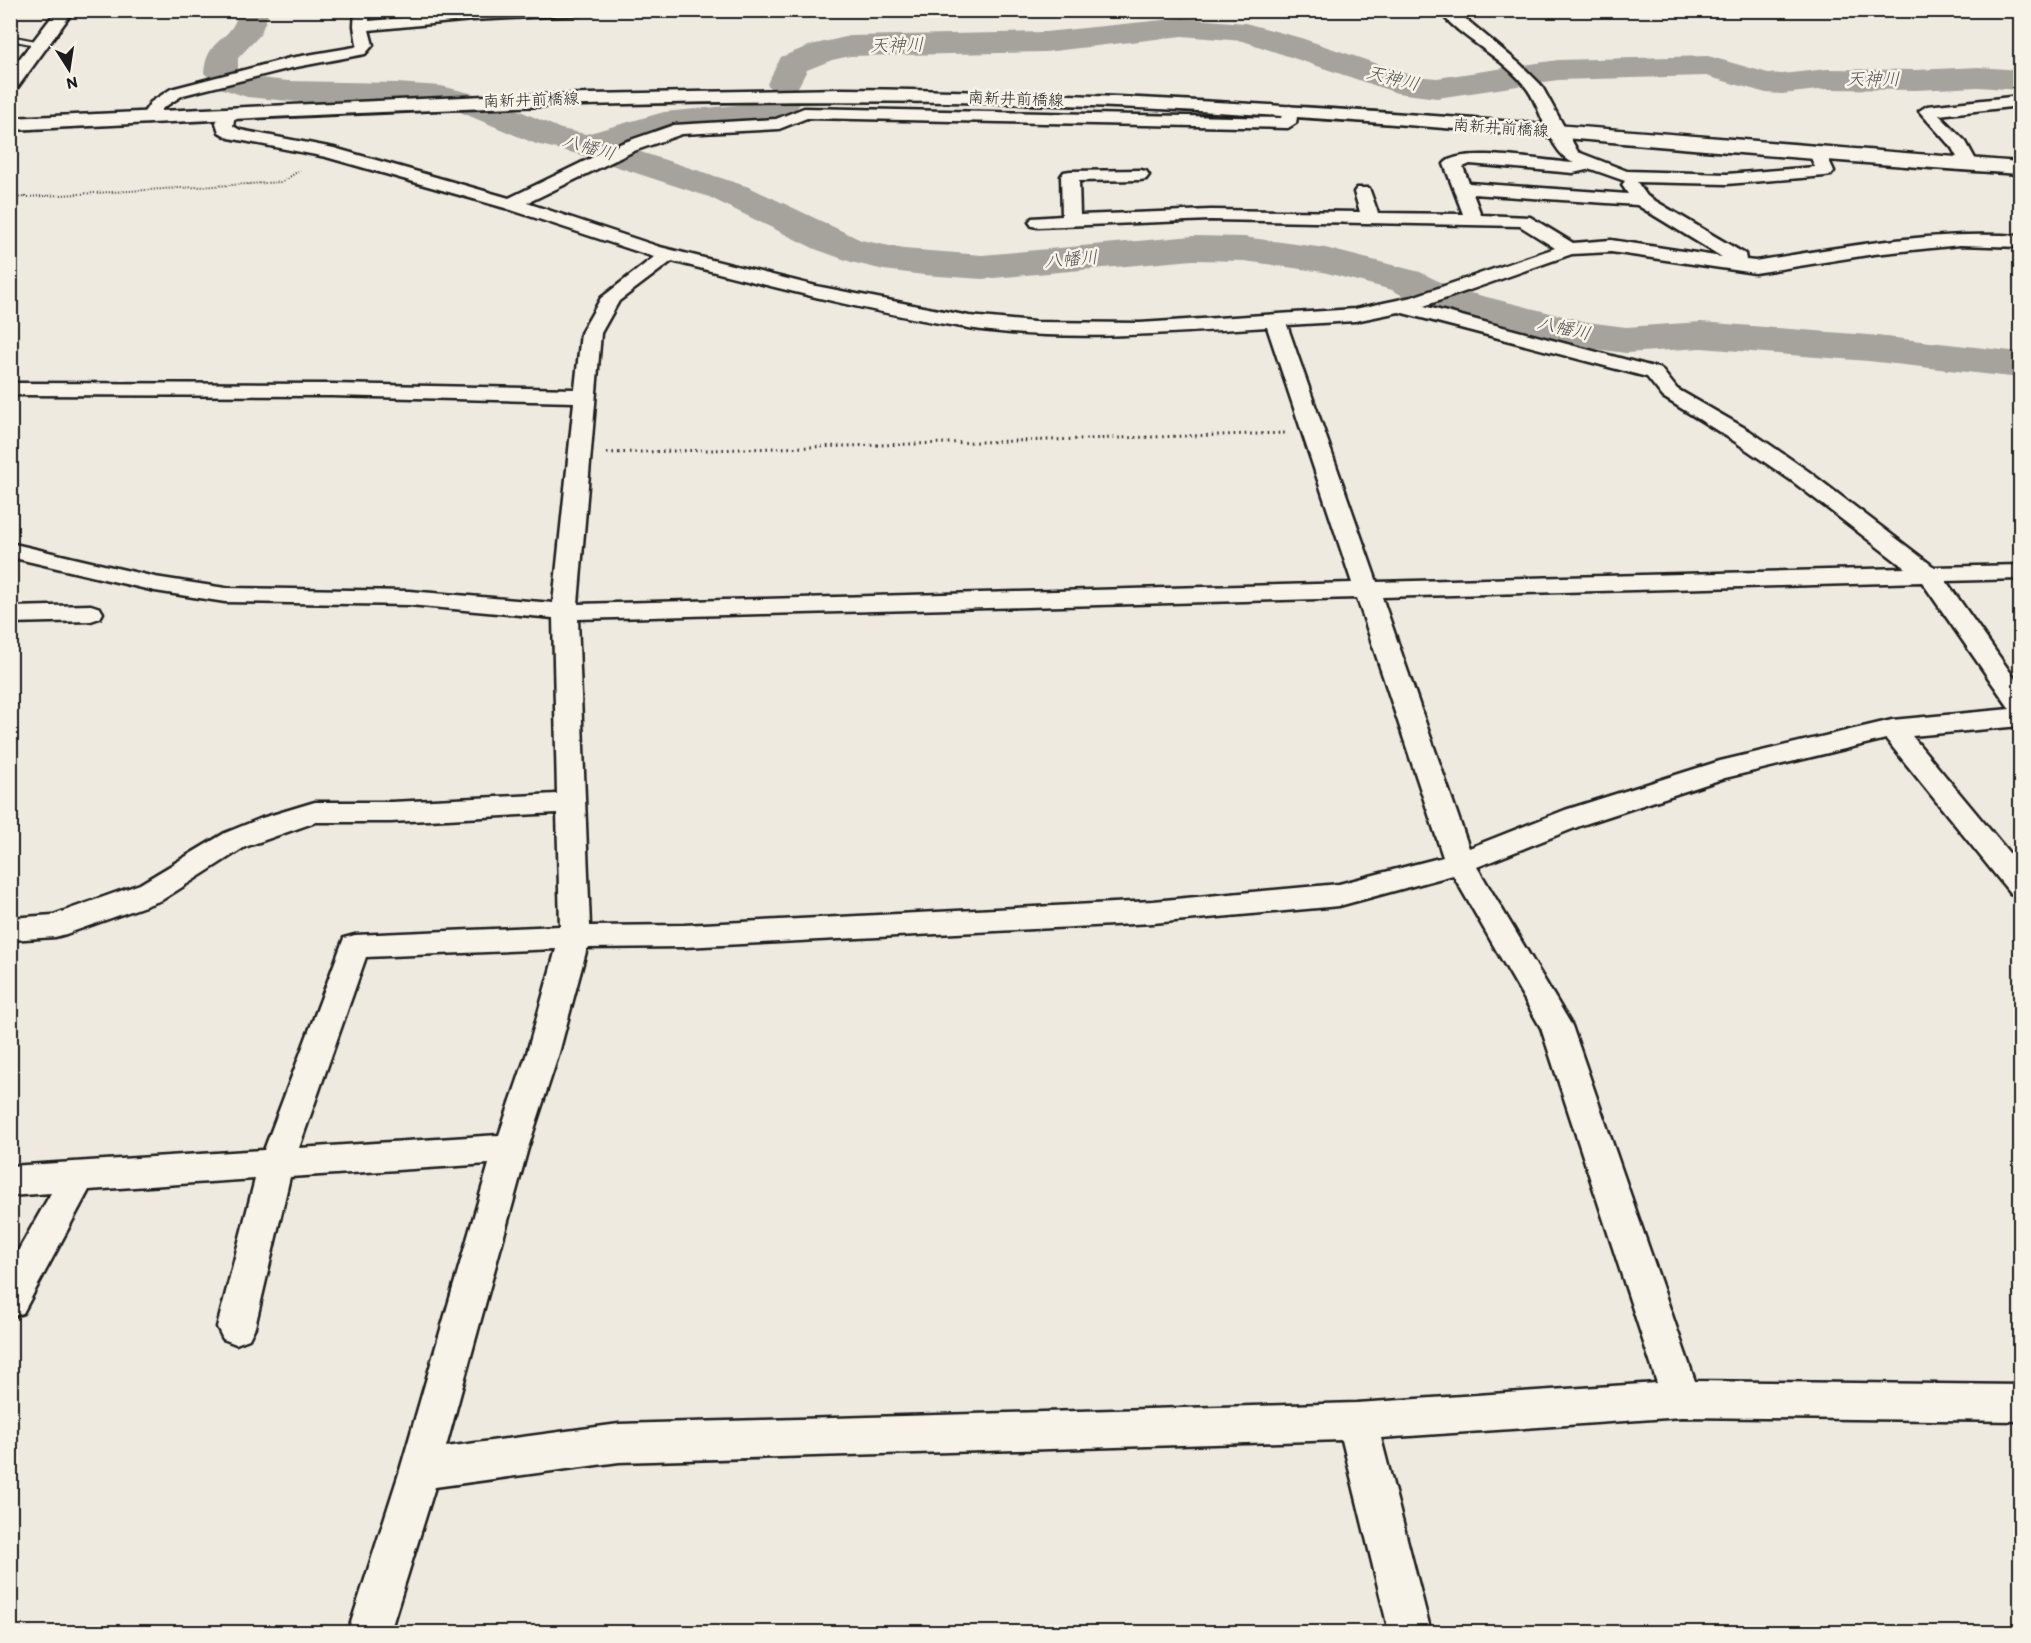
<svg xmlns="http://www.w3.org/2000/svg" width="2031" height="1643" font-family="Itim,'Klee One',sans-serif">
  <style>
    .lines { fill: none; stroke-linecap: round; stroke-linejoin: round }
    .river { fill: #a6a39d; fill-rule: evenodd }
    .service-casing { stroke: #1c1c1c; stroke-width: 4 }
    .minor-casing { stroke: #1c1c1c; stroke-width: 5 }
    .secondary-casing { stroke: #1c1c1c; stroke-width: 5 }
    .primary-casing { stroke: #1c1c1c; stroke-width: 5 }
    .path-far1 { stroke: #1c1c1c; stroke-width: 2; stroke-dasharray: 1 2; stroke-linecap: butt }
    .path { stroke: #1c1c1c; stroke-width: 3; stroke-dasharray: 1.5 4; stroke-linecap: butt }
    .service { fill: #f7f3e8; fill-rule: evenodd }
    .minor { fill: #f7f3e8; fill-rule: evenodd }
    .secondary { fill: #f7f3e8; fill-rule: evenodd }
    .primary { fill: #f7f3e8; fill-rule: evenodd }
    .labels { text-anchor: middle; stroke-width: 5; stroke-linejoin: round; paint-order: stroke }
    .far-street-label { font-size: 16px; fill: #1c1c1c; stroke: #f7f3e8 }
    .far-water-label { font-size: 18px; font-style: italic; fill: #535250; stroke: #f7f3e8 }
  </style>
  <rect width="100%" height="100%" fill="#eeeae0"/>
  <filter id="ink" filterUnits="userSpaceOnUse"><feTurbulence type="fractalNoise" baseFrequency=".0167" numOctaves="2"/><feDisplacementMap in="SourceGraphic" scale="12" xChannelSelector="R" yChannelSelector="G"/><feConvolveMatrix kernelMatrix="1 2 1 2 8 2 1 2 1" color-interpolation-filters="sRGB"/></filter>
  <g filter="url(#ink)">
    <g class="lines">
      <path class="river" d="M232,10H265L268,15L260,35L238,58V70L250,77L288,81L397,83L441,86L491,98L561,129L586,134L664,112L758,103L783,94L772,91L767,84L781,57L811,45L850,36L1045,32L1182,18L1245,23L1301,38L1413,76L1437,78L1558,60L1708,56L1768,73L1782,74L1827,69L1916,70L1978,67L2020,70V90L1978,87L1916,90L1827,89L1782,94L1766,93L1706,76L1558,80L1437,98L1397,93L1243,41L1182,36L1045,52L850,56L832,60L807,70L796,91L784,94L795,97L800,104C778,136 702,125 666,132C651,136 636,141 622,146L749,187L861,240L904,249L982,255L1193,236L1244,237L1325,248L1420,272L1454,289L1587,322L1626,327L1701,322L1868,335L2020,352V378L1868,361L1701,348L1626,353L1587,348L1424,307L1392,290L1323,272L1244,261L1193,260L982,279L924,275L884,270L851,262L815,249L709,197L578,154L536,144L453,109L419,104L310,103L247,97L220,88L204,73C207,38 228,43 237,17Z"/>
      <defs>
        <path id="service" d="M10,36L41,42L45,44L41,46L10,40Z"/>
        <g id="minor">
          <path d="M355,10H369V21L494,10H601L594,14L472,20L369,30L373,45L365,54L291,68L183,95L163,108L154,121L148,123L140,118L151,102L171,89L290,58L355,47L357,45L354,26Z"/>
          <path d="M1438,10H1455L1521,65L1541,85L1578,152L1627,171L1727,174L1815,167L1808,151L1811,147H1823L1834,171L1831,175L1825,176L1727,184L1637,182L1647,196L1745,254L1746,260L1755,261C1843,247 1931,230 2020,236V247L1960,245L1874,254L1755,273L1611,252L1572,254L1424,306L1661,369L1677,389L1750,431L1808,471L1934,567L2020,565V579L1946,581L2020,686V726L1912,736L2020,866V896L2010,893L1886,739L1725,778L1585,824L1477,867L1572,1026L1695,1381L2020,1385V1421L1682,1417L1381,1438L1431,1632H1389L1342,1440L619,1462L435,1487L390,1632H348L400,1470L489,1164L290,1177L255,1327L249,1339L236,1344L223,1339L217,1327L255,1179L89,1190L23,1313L10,1317V1265L51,1193L10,1196V1166L264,1150L344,938L355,935L560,926L557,813L391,822H316L245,847L162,900L66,934L55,937L10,940V918L53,915L140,884L225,833L262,818L315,802H391L557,794L553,618L409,605L225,602L155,591L10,557V543L155,577L225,588L409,591L553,603L574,402L331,396L10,395V383L331,384L575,389L581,333L601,298L654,257L505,208L326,157L229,138L219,132L216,123L221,111L227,109L235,114L233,126L240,130L334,148L509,198L622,143L674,125L776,119L804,108L1281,118L1284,108L1290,106L1298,111L1296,123L1288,128L807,118L779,129L682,134L634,151L527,203L660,247L816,286L969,316L1034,322L1140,323L1355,309L1412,297L1555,248L1520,226L1211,220L1038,227L1032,226L1029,222L1032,218L1062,216L1061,176L1064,172L1070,171L1140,170L1146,171L1149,175L1146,179L1140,180L1079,181L1080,215L1211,210L1360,212L1354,192L1357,188H1369L1378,213L1463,214L1444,164C1458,145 1549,162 1574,163C1550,154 1542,110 1528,90C1505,57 1463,41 1438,10ZM1470,164L1573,173L1591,169L1625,181L1622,185L1628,194L1469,183L1463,167ZM1473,194L1637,205L1722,257L1611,240L1573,243L1530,217L1481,215ZM672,261C770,286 868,312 968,328C1067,343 1168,333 1267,327L1352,583L578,604L601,333L619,301ZM1399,312L1647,377L1663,397L1734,441L1792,481L1905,568L1377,582L1287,325L1355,321ZM1922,582L2010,709L1892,720L1720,761L1565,810L1469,848L1382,597ZM1357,598L1443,857L1339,884L1153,901L684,925L590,926L578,619ZM1453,875L1541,1028L1657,1383L1357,1403L619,1424L446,1447L528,1148L559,1053L587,948L684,947L1153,923L1339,906ZM556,949L527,1053L499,1135L299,1148L366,957Z"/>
          <path d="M2020,96V106L1939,115L1966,142L1978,164L1975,168H1963L1952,148L1919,111L1927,106Z"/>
          <path d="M91,605L100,608L103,613L100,618L91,621L10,623V607Z"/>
        </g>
        <path id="secondary" d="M842,89C1236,93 1627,132 2020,162V174C1711,155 1403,118 1092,106C731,92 371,112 10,130V118L485,96Z"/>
        <path id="primary" d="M57,10H74L17,88L10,89V71Z"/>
      </defs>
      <use href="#service" class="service-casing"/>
      <use href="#minor" class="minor-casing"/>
      <use href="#secondary" class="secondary-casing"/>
      <use href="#primary" class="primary-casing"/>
      <path class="path-far1" d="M10,198L282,182L300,170"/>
      <path class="path" d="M607,453L1287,433"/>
      <use href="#service" class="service"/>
      <use href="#minor" class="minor"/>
      <use href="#secondary" class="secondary"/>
      <use href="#primary" class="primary"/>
    </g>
  </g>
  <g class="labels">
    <g class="far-street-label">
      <text transform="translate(1016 98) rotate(2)" y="6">南新井前橋線</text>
      <text transform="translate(531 99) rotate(-2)" y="6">南新井前橋線</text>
      <text transform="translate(1501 127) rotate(4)" y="6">南新井前橋線</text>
    </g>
    <g class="far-water-label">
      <text transform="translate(897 45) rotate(-1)" y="6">天神川</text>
      <text transform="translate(1393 78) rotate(14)" y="6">天神川</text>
      <text x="1873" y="85">天神川</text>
      <text transform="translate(589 147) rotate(16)" y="6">八幡川</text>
      <text transform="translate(1071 259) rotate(-5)" y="6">八幡川</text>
      <text transform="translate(1564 328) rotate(13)" y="6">八幡川</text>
    </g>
  </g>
  <rect width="2031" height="1643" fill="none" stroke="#f7f3e8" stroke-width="36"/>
  <rect x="18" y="18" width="1995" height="1607" fill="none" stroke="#1c1c1c" stroke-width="2" filter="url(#ink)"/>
  <g transform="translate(69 69) rotate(168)" stroke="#f7f3e8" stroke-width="4.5" paint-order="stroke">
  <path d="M0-4.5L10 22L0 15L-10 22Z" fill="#1c1c1c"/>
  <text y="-9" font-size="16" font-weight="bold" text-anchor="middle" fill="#1c1c1c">N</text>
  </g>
</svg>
